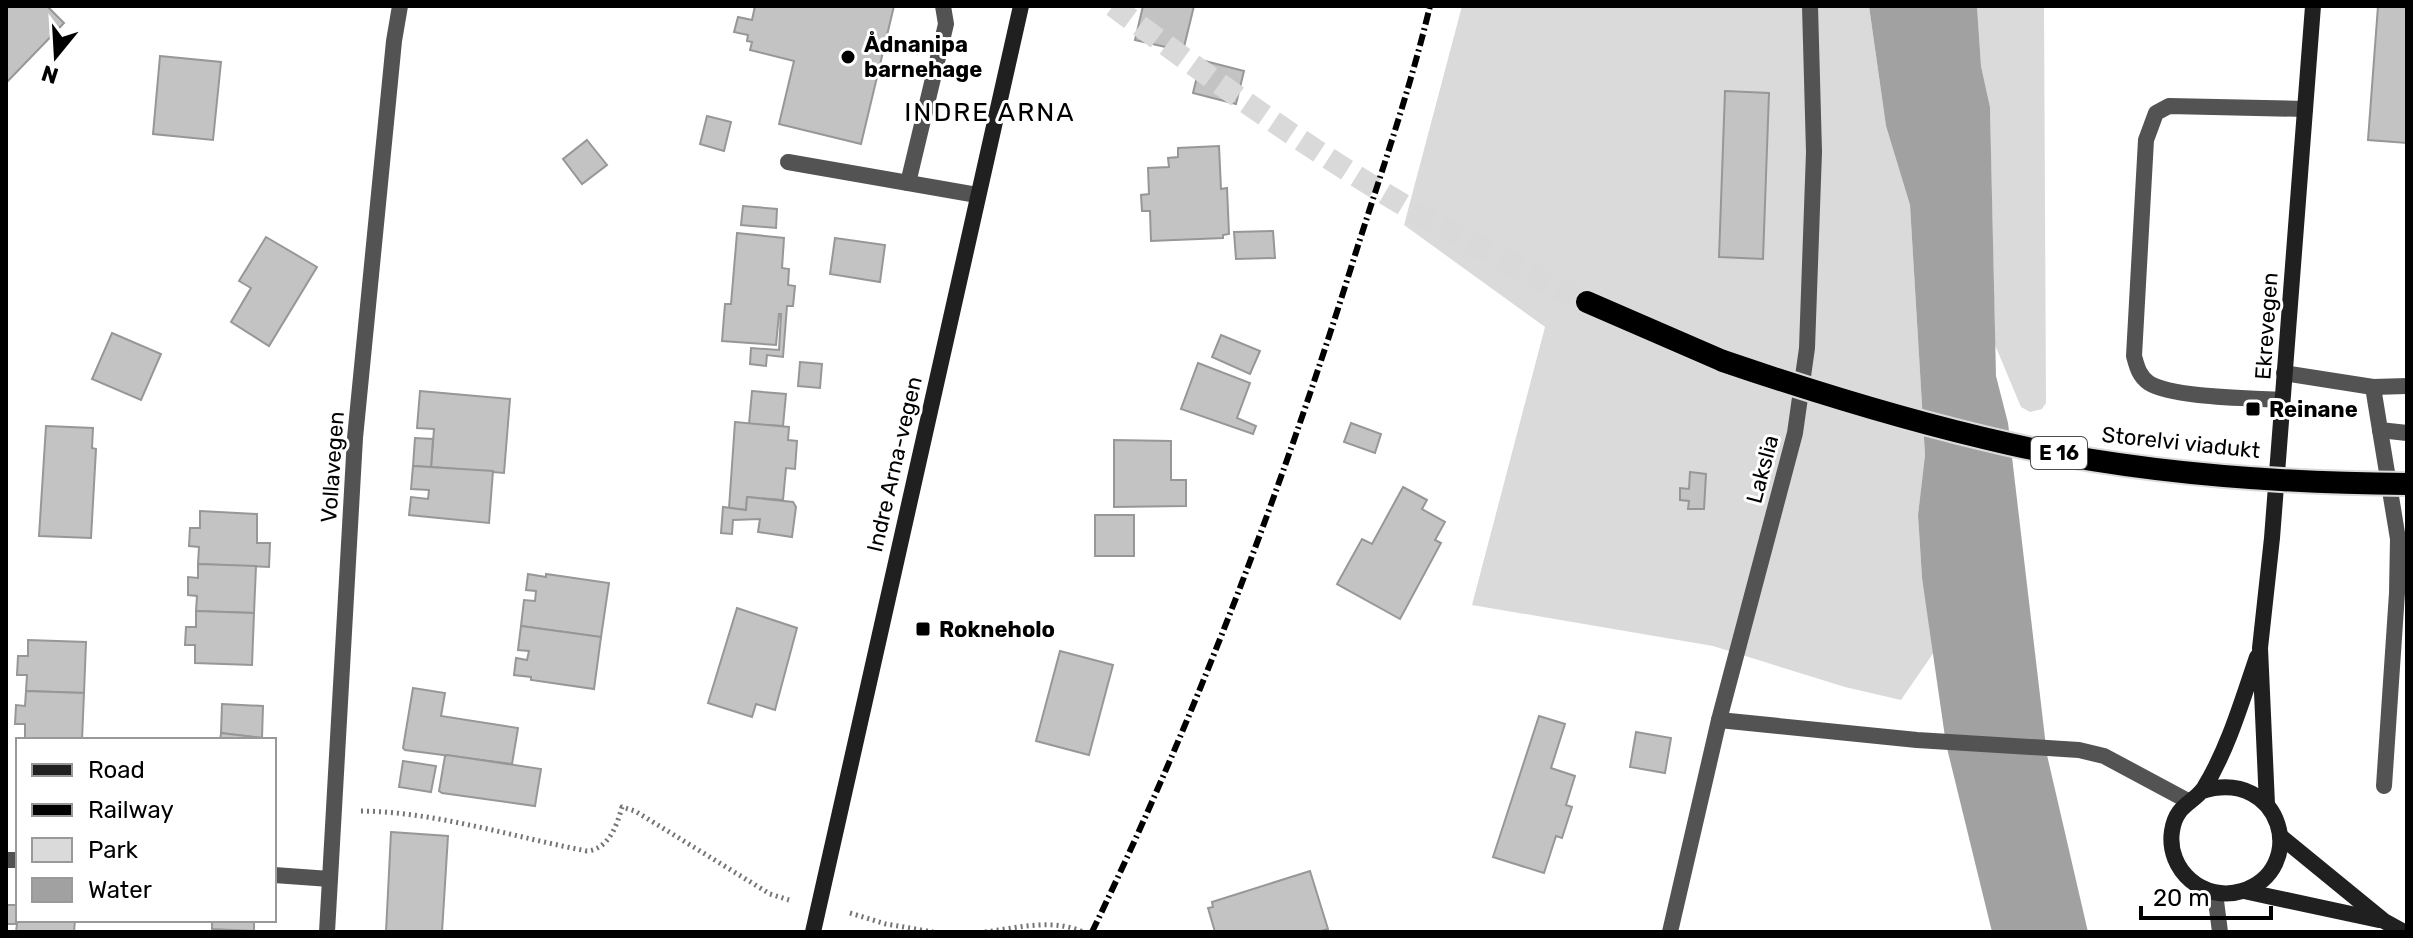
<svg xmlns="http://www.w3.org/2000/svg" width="2413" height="938" font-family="Rubik,sans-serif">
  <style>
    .green { fill: #dadada }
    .water { fill: #a1a1a1 }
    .building { fill: #c3c3c3; stroke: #979797; stroke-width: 2 }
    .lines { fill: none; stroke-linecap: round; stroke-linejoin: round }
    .trunk-tunnel { stroke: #d9d9d9; stroke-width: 22; stroke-dasharray: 22 11; stroke-linecap: butt }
    .trunk-casing { stroke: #dbdbdb; stroke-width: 26 }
    .path { stroke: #757575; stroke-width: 5; stroke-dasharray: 2 4; stroke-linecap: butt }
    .service { stroke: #535353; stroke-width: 16 }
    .minor { stroke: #535353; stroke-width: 16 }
    .tertiary { stroke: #535353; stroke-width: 16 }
    .secondary { stroke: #202020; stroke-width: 16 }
    .trunk { stroke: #000; stroke-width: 22 }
    .rail { stroke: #000; stroke-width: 6; stroke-dasharray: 12 4 2 4; stroke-linecap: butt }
    .trunk-bridge-casing { stroke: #dbdbdb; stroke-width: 26; stroke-linecap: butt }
    .trunk-bridge { stroke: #000; stroke-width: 22 }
    .poi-dot { fill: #000; stroke: #fff; stroke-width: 3 }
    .labels { text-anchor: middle; stroke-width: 6; stroke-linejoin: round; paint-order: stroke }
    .shield { fill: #fff; stroke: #4c4c4c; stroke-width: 2 }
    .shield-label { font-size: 20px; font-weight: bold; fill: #000 }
    .poi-label { font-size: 22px; font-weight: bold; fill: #000; stroke: #fff; text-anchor: start }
    .street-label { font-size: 22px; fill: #000; stroke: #fff }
    .quarter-label { font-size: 26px; letter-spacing: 2px; fill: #000; stroke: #fff }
  </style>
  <rect width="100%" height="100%" fill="#fff"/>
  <g class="green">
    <path d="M1462,6H1869L1886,126L1910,205L1925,455L1918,515L1922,578L1934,652L1901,700L1845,687L1713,646L1472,605L1545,327L1404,225Z"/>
    <path d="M1977,6H2044L2046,403L2042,409L2030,412L2021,407L1995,345L1990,107L1981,66Z"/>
  </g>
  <path class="water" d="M1869,6H1977L1981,66L1990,107L1996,376L2008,423L2047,755L2088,932H1992L1946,744L1922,578L1918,515L1925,455L1910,205L1886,126Z"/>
  <g class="building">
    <path d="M6,6H47L64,23L6,83Z"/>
    <path d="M755,6H894L861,144L779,124L794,61L750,50L752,42L747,41L748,35L734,32L738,17L752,20Z"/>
    <path d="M1143,6H1194L1183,51L1135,40Z"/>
    <path d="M2378,6H2407V143L2368,140Z"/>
    <path d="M160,56L221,62L213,140L153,134Z"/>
    <path d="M1201,60L1244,71L1236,104L1193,93Z"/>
    <path d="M1725,91L1769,93L1763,259L1719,257Z"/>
    <path d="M707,116L731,122L724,151L700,144Z"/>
    <path d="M587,140L607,165L582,184L563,159Z"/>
    <path d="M1219,146L1221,189L1227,188L1229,234L1223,235V238L1151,241L1150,211H1142L1141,195L1149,194L1148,168L1169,167L1168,158L1178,157V148Z"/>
    <path d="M743,206L777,209L776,228L741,225Z"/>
    <path d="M1273,231L1275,258L1236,259L1234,232Z"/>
    <path d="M737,233L784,238L782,268L789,269L788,285L795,286L793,306H787L783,357L767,355L766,366L750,364L751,348L779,350L781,314H779L776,345L722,341L725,304H731Z"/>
    <path d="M266,237L317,267L269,346L231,322L251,288L239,281Z"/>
    <path d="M835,238L885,245L880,282L830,274Z"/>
    <path d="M112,333L161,354L141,400L92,379Z"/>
    <path d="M1221,335L1260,351L1250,374L1212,357Z"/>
    <path d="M800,362L822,364L820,388L798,386Z"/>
    <path d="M1198,363L1250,383L1237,418L1256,426L1253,434L1181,409Z"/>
    <path d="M420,391L510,399L504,473L431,467L434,429L417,428Z"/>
    <path d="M752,391L786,394L783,426L749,424Z"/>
    <path d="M735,422L789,427L788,440L797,441L795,469L786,468L783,500L747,497L746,510L729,508Z"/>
    <path d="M1351,423L1381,434L1375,453L1344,442Z"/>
    <path d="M46,426L93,428L92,448L96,449L91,538L39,536Z"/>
    <path d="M415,438L433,439L431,467L413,466Z"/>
    <path d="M1114,440L1171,441V480H1186V506L1114,507Z"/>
    <path d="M413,466L493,471L489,523L409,515L411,497L428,499L429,490L411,489Z"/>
    <path d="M1690,472L1706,474L1704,509H1688L1689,501L1680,500V488L1689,489Z"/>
    <path d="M1403,487L1427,500L1422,509L1445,522L1435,540L1441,543L1400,619L1337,584L1362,539L1372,544Z"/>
    <path d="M747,497L793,502L796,507L792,537L758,532L760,519L733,520L732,534L721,533L723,507L746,510Z"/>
    <path d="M200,511L257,514V543H270L269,567L198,564L199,547L189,546L190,528H200Z"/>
    <rect x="1095" y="515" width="39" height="41"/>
    <path d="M198,564L256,566L254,613L196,611L197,596L188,595V577L198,578Z"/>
    <path d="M528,574L546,577V574L609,583L601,637L521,626L524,600L535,601L536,591L526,590Z"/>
    <path d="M737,608L797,628L775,710L756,704L752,717L708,703Z"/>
    <path d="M196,611L254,613L252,665L195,663V645H185L186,627H196Z"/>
    <path d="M521,626L601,637L594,689L531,680V677L514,675L516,658L527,660L529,651L518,650Z"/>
    <path d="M28,640L86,642L84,693L26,691L27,675H17L18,656H28Z"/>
    <path d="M1060,651L1113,665L1089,755L1036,741Z"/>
    <path d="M413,688L445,693L441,716L518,728L512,764L405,750L403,748Z"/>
    <path d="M26,691L84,693L82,740L25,738V724H15L16,705L25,706Z"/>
    <path d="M222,704L263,706L262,738L221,733Z"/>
    <path d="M1539,716L1565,724L1551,768L1575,776L1566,805L1572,807L1562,838L1556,836L1544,873L1493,857Z"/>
    <path d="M1636,732L1671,738L1665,773L1630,767Z"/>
    <path d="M221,733L262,738V740H220Z"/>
    <path d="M447,755L541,769L535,806L442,793L439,791L445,756Z"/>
    <path d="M403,761L436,766L431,792L399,787Z"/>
    <path d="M391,832L448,836L442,932H386Z"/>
    <path d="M1310,871L1328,929L1318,932H1215L1208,908L1213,907L1212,902Z"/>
    <path d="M18,889V920H75L74,932H16L17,924H7V905H17Z"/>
    <path d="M212,920H254V931L212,929Z"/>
  </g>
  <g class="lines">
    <path class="trunk-tunnel" d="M1113,6C1209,77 1306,148 1409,208C1467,242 1527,272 1587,302"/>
    <defs>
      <path id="trunk" d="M1587,302L1723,361"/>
    </defs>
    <use href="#trunk" class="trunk-casing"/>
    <g class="path">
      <path d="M361,811C437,812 513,837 587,851C609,849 617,825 622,807L635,811L770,894L789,900"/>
      <path d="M850,913L886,924L933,932"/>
      <path d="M985,932C1017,928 1052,918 1083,932"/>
    </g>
    <g class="service">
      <path d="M788,162L977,195"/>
      <path d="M908,183L946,24L943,6"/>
      <path d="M2284,373L2373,387L2407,386"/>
      <path d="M2373,387L2380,430L2407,433"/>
      <path d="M2282,400C2251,398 2173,398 2149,383C2139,376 2137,367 2134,356L2146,140L2156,113L2169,106L2305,109"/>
      <path d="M2380,430L2398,539L2397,593L2384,786"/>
      <path d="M2215,893L2220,932"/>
    </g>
    <g class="minor">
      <path d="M6,860H18"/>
      <path d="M274,875L330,879"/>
      <path d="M327,932L355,438L394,41L400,6"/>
      <path d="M1670,932L1719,720L1795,433L1807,348L1814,152L1810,6"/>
    </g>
    <path class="tertiary" d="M1719,720L1917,740L2079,750L2104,756L2188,801"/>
    <g class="secondary">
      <path d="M2202,791C2283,767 2309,870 2242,891C2204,903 2166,870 2172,831C2176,804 2193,804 2204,788C2228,749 2242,701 2257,657"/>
      <path d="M2267,804L2260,648L2272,538L2313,6"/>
      <path d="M2280,836L2384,921L2404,932"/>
      <path d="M2244,891L2379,920"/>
      <path d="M813,932L1021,6"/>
    </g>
    <use href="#trunk" class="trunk"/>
    <path class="rail" d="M1092,932C1197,714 1283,486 1355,255C1381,173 1410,90 1430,6"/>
    <defs>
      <path id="trunk-bridge" d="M1723,361C1817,393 1911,422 2009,444C2138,473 2275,483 2407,484"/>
    </defs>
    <use href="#trunk-bridge" class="trunk-bridge-casing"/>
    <use href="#trunk-bridge" class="trunk-bridge"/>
  </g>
  <g class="poi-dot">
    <circle cx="848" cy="57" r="8"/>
    <rect x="2245" y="401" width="16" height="16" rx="4"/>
    <rect x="915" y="621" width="16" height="16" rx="4"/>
  </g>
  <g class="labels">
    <rect class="shield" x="2031" y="437" width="56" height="32" rx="6"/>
    <g class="shield-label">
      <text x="2059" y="460">E 16</text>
    </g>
    <g class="poi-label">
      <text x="864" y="52">Ådnanipa<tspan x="864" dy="25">barnehage</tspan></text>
      <text x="2269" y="417">Reinane</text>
      <text x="939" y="637">Rokneholo</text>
    </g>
    <g class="street-label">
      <text transform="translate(2266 326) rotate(-86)" y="8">Ekrevegen</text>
      <text transform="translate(2181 442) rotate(6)" y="8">Storelvi viadukt</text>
      <text transform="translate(894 464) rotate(-77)" y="8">Indre Arna-vegen</text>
      <text transform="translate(332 467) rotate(-86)" y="8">Vollavegen</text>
      <text transform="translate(1762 469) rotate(-75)" y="8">Lakslia</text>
    </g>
    <g class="quarter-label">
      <text x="990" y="121">INDRE ARNA</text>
    </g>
  </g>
  <rect width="2413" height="938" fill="none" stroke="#000000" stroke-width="16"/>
  <rect x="16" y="738" width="260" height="184" fill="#ffffff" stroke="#999999" stroke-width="2"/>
  <rect x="32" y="764" width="40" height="12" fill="#202020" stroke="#999999" stroke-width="2"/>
  <text x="88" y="778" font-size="24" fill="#000000">Road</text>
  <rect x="32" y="804" width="40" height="12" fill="#000000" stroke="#999999" stroke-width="2"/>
  <text x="88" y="818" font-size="24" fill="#000000">Railway</text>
  <rect x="32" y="838" width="40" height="24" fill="#dadada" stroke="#999999" stroke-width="2"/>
  <text x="88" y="858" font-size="24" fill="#000000">Park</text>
  <rect x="32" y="878" width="40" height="24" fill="#a1a1a1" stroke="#999999" stroke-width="2"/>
  <text x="88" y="898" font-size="24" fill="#000000">Water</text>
  <g transform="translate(56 56) rotate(198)" stroke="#ffffff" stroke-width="6" paint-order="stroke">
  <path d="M0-6L14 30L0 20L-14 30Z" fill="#000000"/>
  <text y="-12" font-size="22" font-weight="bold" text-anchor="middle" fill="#000000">N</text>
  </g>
  <path d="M2141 906v12h130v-12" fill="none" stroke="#000000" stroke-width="4"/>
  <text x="2153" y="906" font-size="24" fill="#000000" stroke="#ffffff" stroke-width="6" paint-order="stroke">20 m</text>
</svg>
